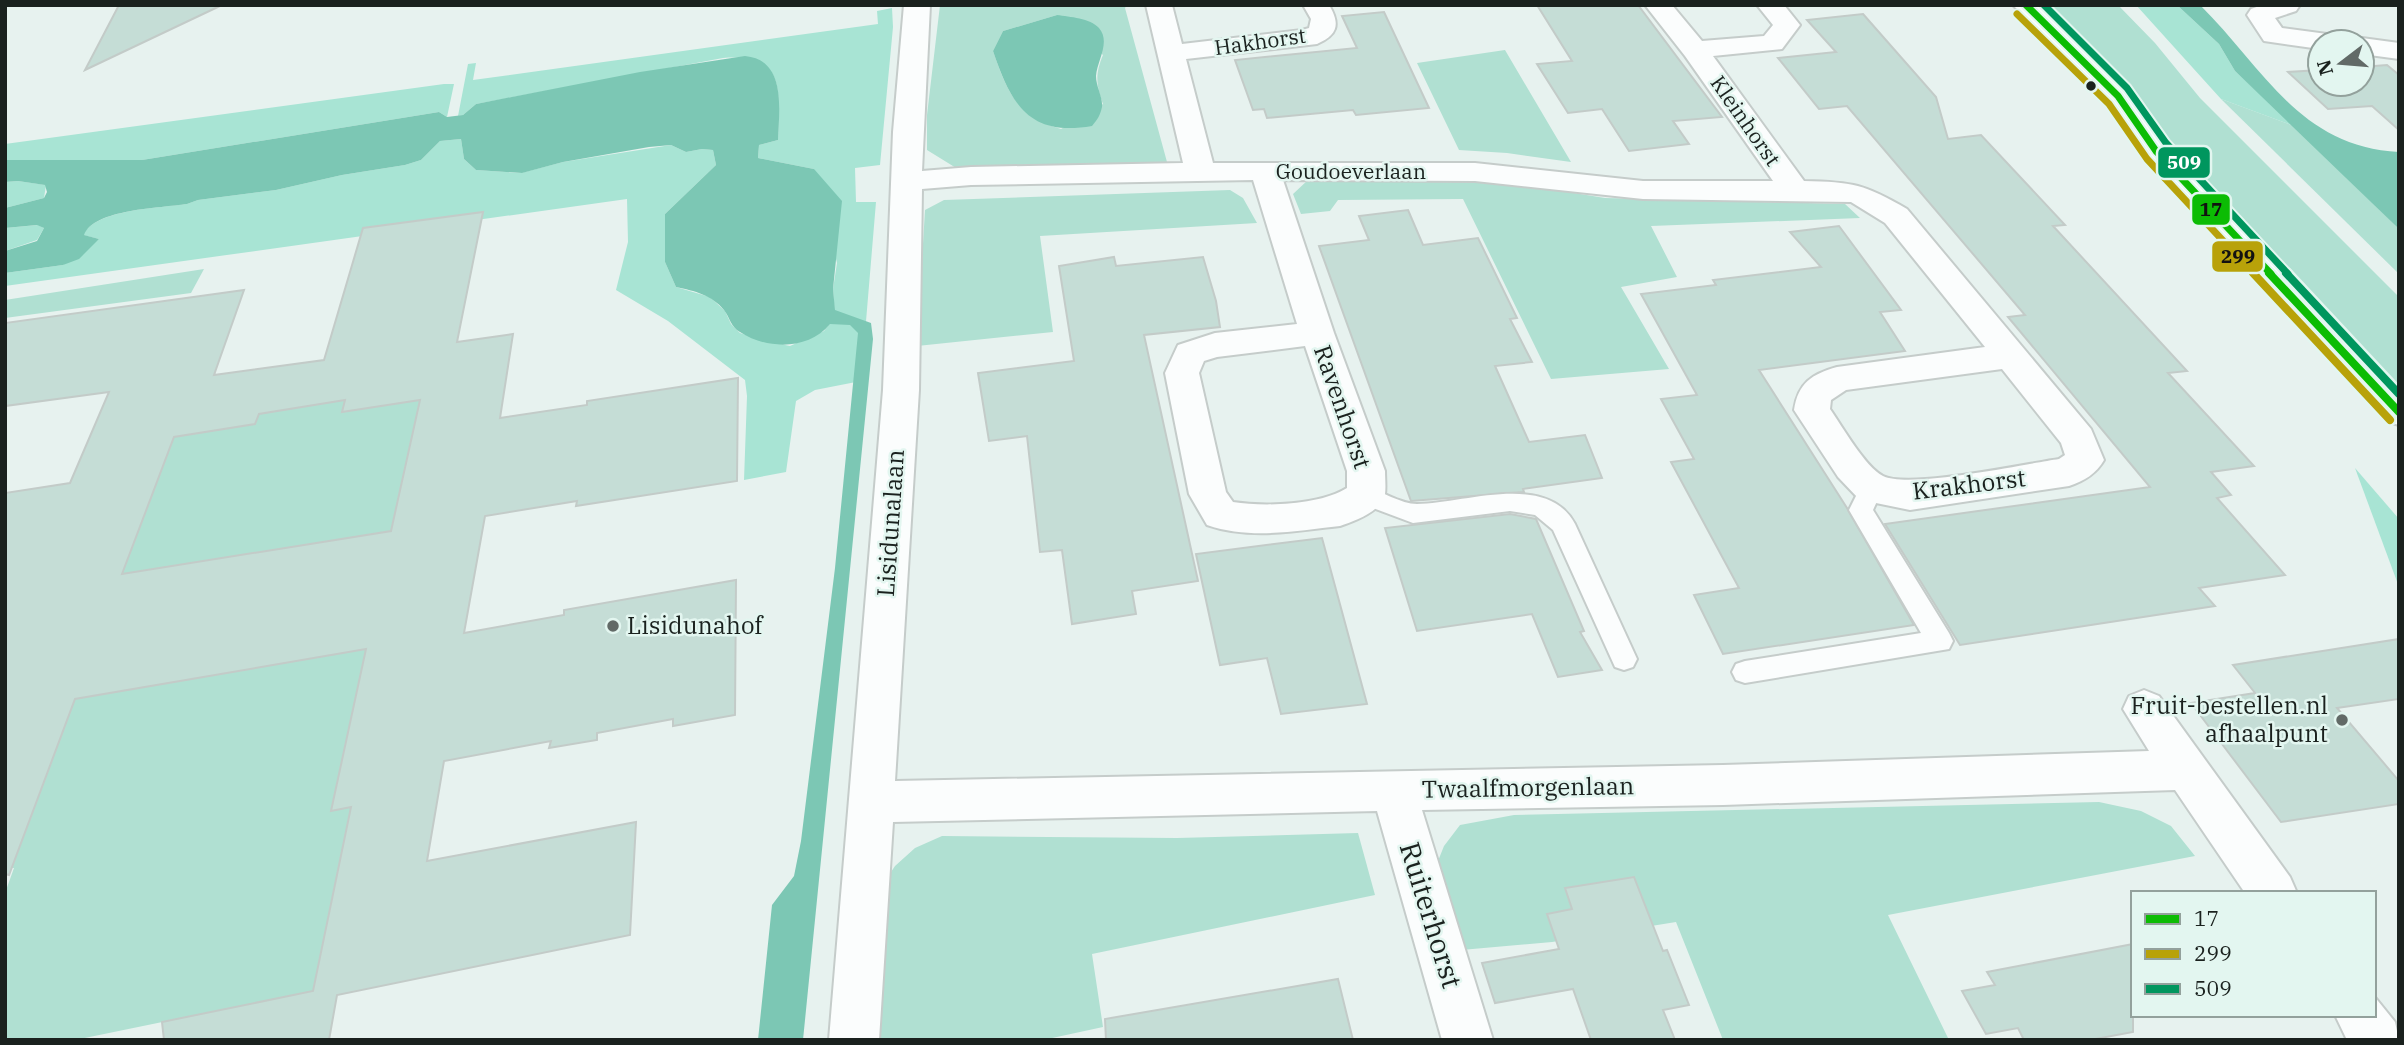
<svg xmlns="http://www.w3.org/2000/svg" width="2404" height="1045" font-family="'IBM Plex Serif',serif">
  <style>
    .green { fill: #b0e0d2; fill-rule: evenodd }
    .forest { fill: #a8e4d4 }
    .water { fill: #7cc7b4 }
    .building { fill: #c5ddd6; stroke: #c3cbc8; stroke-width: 2; fill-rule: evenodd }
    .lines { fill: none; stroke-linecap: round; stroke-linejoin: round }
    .lane-casing { stroke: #c5ccca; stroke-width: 4 }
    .street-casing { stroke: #c5ccca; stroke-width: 4 }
    .secondary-casing { stroke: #c5ccca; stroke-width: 4 }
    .lane { fill: #fbfdfd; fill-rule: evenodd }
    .street { fill: #fbfdfd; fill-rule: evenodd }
    .secondary { fill: #fbfdfd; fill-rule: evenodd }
    .bus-1-far1-casing { stroke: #e3f6f0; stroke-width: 11 }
    .bus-1-casing { stroke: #e3f6f0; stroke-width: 13 }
    .bus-2-far1-casing { stroke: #e3f6f0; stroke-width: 11 }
    .bus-2-casing { stroke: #e3f6f0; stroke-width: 13 }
    .bus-3-far1-casing { stroke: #e3f6f0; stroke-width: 11 }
    .bus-3-casing { stroke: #e3f6f0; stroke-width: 13 }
    .bus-1-far1 { stroke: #0cbc04; stroke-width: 7 }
    .bus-1 { stroke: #0cbc04; stroke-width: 8 }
    .bus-2-far1 { stroke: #b8a209; stroke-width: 7 }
    .bus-2 { stroke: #b8a209; stroke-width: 8 }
    .bus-3-far1 { stroke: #00965e; stroke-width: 7 }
    .bus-3 { stroke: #00965e; stroke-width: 8 }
    .bus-dot { fill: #1a211e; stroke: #e3f6f0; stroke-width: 2.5 }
    .poi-dot { fill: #626a67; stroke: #e3f6f0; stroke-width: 2.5 }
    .labels { text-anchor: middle; stroke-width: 5; stroke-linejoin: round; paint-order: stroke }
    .far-street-label { font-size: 21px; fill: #1a211e; stroke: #e3f6f0 }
    .street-label { font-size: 24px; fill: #1a211e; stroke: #e3f6f0 }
    .poi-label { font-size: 24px; fill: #1a211e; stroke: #e3f6f0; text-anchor: start }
    .near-street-label { font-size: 28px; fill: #1a211e; stroke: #e3f6f0 }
    .line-badge { stroke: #e3f6f0; stroke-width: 2.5 }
    .badge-label { font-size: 19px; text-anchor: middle; font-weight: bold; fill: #fff }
    .pale-badge-label { font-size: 19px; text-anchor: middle; font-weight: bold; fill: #111 }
  </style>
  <rect width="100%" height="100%" fill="#e7f2ef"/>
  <g class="green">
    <path d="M940,5H1127L1125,8L1167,162L961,171L927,150V115ZM1057,15L1103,55C1095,74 1096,85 1103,104L1061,129C1017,116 1007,92 993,51L1003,31Z"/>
    <path d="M2044,5H2118L2155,43L2200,98L2399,297V397L2183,168L2112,76Z"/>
    <path d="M1505,50L1571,162L1507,153L1459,150L1417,63Z"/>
    <path d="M2221,99L2294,126L2399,229V274Z"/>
    <path d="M1308,180H1444L1543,188L1605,198L1845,204L1860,218L1651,226L1677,277L1621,287L1669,369L1551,379L1463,199L1338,200L1330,211L1301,214L1293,194Z"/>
    <path d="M1230,190L1243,198L1257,223L1040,236L1053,332L917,346L925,210L944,200Z"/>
    <path d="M204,269L191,293L5,318V300Z"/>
    <path d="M345,400L343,412L420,400L391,531L122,574L174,437L255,424L259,414Z"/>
    <path d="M366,649L331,810L351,807L313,991L75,1040H5V893L14,868H11L75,699Z"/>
    <path d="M2099,802L2141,811L2171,826L2195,856L1888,915L1949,1040H1723L1676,922L1552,942L1450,951L1434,871L1444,846L1460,825L1514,815Z"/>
    <path d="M1358,833L1375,895L1092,954L1103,1027L1043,1040H867L875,896L895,866L915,848L942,836L1177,838Z"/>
  </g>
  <g class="forest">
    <path d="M2136,5H2177L2219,44L2235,71L2294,126L2221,99Z"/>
    <path d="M892,8L893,27L880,165L855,168L856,202H876L861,381L815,390L796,401L786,472L744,480L747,396L745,380L668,321L616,290L628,242L627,199L5,286V273L63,265L99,239L83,235C96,209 160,208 187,204L198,200L276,190L342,175L405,165L421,160L440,141L461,139L464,159L476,170L521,173L563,162L671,145L686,152L702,149L713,150L716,165L665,214V262L676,287L710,297L725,311L731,324L740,333L765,341L790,346L824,331L835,317L833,289L837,263L814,169L758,158L759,145L778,140C779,91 787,53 723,58L476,104L463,115L458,116L468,64L476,63L473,80L878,24L877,11Z"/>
    <path d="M444,84H454L447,117L439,112L142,160H5V144Z"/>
    <path d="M18,181L46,185L44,198L5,208V182Z"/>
    <path d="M38,225L44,228L37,240L5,251V228Z"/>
    <path d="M2355,468L2399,519V587Z"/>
  </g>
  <g class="water">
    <path d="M2177,5H2200C2263,67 2299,147 2399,152V229L2235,71L2219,44Z"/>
    <path d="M1057,15C1070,17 1090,18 1099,28C1111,42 1097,61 1096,76C1096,87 1103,97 1102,107C1100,116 1097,120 1092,126C1029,137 1011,104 993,51L1003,31Z"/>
    <path d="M745,56C787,60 779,110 778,140L759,145L758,158L814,169L842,201L833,289L835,310L871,323L873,339L803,1040H758L772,905L794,876L801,841L835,568L858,333L850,325L830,324C809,350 767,350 740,332C731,327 730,318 724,310C712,295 695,291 676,287L665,262V214L716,165L713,150L702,149L686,152L671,145L649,147L563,162L522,173L476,170L464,159L461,139L440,141L421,160L405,165L342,175L276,190L198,200L187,204C161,208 94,209 84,235L99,239L79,259L63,265L5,273V251L37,241L44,228L37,225L5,228V208L44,198L47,192L45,185L18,181L5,182V160H142L439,112L447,117L463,115L476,104L640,72Z"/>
  </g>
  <g class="building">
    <path d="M119,5H222L85,70Z"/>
    <path d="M1537,5H1638L1722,117L1673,121L1689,144L1629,151L1602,109L1568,113L1537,64L1572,61Z"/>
    <path d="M1384,12L1429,108L1356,115L1353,110L1267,118L1264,109L1253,110L1235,60L1357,48L1342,16Z"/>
    <path d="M1863,14L1936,97L1948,139L1981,135L2065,225L2053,226L2187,371L2168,373L2254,466L2211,472L2231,495L2217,498L2285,575L2199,588L2215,606L1960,645L1885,524L2150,487L2008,317L2025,315L1847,106L1819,109L1778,58L1836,52L1807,20Z"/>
    <path d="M2387,65L2399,75V130L2372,106L2328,109L2288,72L2320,70V84H2362V67Z"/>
    <path d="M1408,210L1423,245L1478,238L1517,318L1510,319L1532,362L1495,366L1529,442L1585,435L1602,478L1523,489L1524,492L1411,501L1319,246L1369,240L1359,216Z"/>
    <path d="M483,212L457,342L513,334L500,418L587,405V401L738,378L737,481L576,506L577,501L485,516L464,633L564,615V610L736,580L735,715L673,726V719L597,733V740L549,748L551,741L444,761L427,861L636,822L630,935L337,995L329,1040H164L162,1022L313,991L351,807L331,811L366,649L75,699L9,875L5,874V493L70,483L109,392L5,406V323L244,290L214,375L324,360L363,228ZM345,400L342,412L420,400L391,531L122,574L174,437L255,424L259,414Z"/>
    <path d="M1839,226L1901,310L1880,312L1905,351L1759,370L1847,508L1914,625L1723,654L1694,595L1739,588L1671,462L1694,459L1661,399L1697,395L1641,294L1716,285L1713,280L1821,267L1790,232Z"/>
    <path d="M1114,257L1116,266L1203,257L1216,301L1220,327L1144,335L1198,581L1132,591L1136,614L1072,624L1062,550L1040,552L1027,436L989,441L978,373L1074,361L1059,266Z"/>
    <path d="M1510,514L1536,519L1584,631L1580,632L1602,670L1558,677L1532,614L1417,631L1385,528Z"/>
    <path d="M1322,538L1367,704L1281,714L1267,658L1220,665L1196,554Z"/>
    <path d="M2399,639V699L2337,708L2399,781V804L2281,822L2191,703L2255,693L2233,665Z"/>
    <path d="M1634,877L1663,951L1667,950L1689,1005L1663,1010L1675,1040H1591L1573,989L1495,1003L1482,963L1559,949L1547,914L1572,909L1565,888Z"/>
    <path d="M2133,944V1032L2090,1040H2024L2018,1028L1986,1034L1962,991L1995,985L1987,972Z"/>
    <path d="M1338,979L1353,1040H1106L1105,1019Z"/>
  </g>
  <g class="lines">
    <defs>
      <g id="lane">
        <path d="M1871,479L1879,482L1883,488L1873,510L1949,633L1953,641L1949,649L1745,683L1736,680L1732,672L1736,664L1745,661L1921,633L1849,510L1863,482Z"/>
        <path d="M1366,486C1381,491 1401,504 1417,504C1463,504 1547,471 1575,524L1637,659L1633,667L1624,670L1615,667L1553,530L1535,515L1510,511L1413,523L1357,502L1354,495L1357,488Z"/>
      </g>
      <g id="street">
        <path d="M904,5H930L922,171L971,167L1183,163L1146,5H1172L1182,44L1302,30L1309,28L1311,19L1303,5H1329C1341,25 1337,35 1317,44L1186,59L1213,163H1475L1643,181H1773L1685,56L1645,5H1672L1702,41L1764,36L1773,25L1757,5H1784L1800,25L1782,49L1713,56L1804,181C1853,182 1864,184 1907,209L2091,429L2104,460C2096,474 2084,481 2069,486L1910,510L1871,502L1858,498L1838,477L1794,410C1798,383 1812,374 1837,367L1985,347L1885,223L1851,202L1643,199L1475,181L1283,180L1334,333L1385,471C1385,478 1386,487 1385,494C1382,511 1355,521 1340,526C1295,531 1251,540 1207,525L1189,494L1165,373L1178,345L1215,333L1297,324L1253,180L971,185L922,189L919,390L895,781L1723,765L2149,751L2123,709L2129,696L2144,690L2159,696L2290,877L2297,893H2245L2175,790L1723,805L1422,810L1493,1040H1442L1377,811L893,822L879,1040H829L883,390L893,132ZM1305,346L1347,471V488C1320,505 1265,507 1233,502L1226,492L1199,373L1204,361L1217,357ZM2002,369L2061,443L2065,455L2059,459C2025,464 1909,489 1883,476C1865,467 1842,426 1830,409L1831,400L1846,390Z"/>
        <path d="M2262,5H2300L2296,11L2275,18L2282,28L2342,36L2345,42H2320V49L2264,41L2247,15L2251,9Z"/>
        <path d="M2362,38L2399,43V59L2362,54V42H2351Z"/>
        <path d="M2374,996L2395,1022L2399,1040H2347L2335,1015H2374Z"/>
      </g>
      <path id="secondary" d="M2013,5H2041L2128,90L2166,145L2399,389V425L2386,421L2146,157L2108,102Z"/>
    </defs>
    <use href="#lane" class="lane-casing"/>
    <use href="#street" class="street-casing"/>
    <use href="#secondary" class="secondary-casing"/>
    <use href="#lane" class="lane"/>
    <use href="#street" class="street"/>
    <use href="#secondary" class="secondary"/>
    <defs>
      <path id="bus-1-far1" d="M2026,5L2118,96L2156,151L2271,274"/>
      <path id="bus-1" d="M2269,273L2399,412"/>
      <path id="bus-2-far1" d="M2017,14L2109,104L2147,159L2254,274"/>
      <path id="bus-2" d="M2253,273L2390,420"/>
      <path id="bus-3-far1" d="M2044,5L2127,88L2166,143L2288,274"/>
      <path id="bus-3" d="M2286,273L2399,394"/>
    </defs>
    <use href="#bus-1-far1" class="bus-1-far1-casing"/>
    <use href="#bus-1" class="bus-1-casing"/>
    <use href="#bus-2-far1" class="bus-2-far1-casing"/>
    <use href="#bus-2" class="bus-2-casing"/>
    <use href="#bus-3-far1" class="bus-3-far1-casing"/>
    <use href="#bus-3" class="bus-3-casing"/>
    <use href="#bus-1-far1" class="bus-1-far1"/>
    <use href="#bus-1" class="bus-1"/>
    <use href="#bus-2-far1" class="bus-2-far1"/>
    <use href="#bus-2" class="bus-2"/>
    <use href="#bus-3-far1" class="bus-3-far1"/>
    <use href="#bus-3" class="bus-3"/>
  </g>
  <circle class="bus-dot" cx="2091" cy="86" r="6"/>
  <g class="poi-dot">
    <circle cx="613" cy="626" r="7"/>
    <circle cx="2342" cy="720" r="7"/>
  </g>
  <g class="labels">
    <g class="far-street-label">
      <text transform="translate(1260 42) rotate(-8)" y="7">Hakhorst</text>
      <text transform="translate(1745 121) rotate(55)" y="7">Kleinhorst</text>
      <text x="1351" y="179">Goudoeverlaan</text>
    </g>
    <g class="street-label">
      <text transform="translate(1342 407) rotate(71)" y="8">Ravenhorst</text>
      <text transform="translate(1969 485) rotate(-7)" y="8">Krakhorst</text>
      <text transform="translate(891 523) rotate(-86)" y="8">Lisidunalaan</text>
      <text transform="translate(1528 788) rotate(-1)" y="8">Twaalfmorgenlaan</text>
    </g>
    <g class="poi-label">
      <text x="627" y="634">Lisidunahof</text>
      <text x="2328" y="714" text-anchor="end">Fruit-bestellen.nl<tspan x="2328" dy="28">afhaalpunt</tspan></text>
    </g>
    <g class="near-street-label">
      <text transform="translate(1431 915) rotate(73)" y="10">Ruiterhorst</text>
    </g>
  </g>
  <g class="line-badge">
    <rect x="2157" y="146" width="54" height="33" rx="7" fill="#00965e"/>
    <rect x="2191" y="193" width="40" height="33" rx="7" fill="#0cbc04"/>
    <rect x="2211" y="240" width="53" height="33" rx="7" fill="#b8a209"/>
  </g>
  <g class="badge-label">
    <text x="2184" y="169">509</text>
  </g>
  <g class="pale-badge-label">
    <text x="2211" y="216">17</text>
    <text x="2238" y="263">299</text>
  </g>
  <rect width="2404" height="1045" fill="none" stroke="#1a211e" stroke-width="14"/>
  <rect x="2131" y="891" width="245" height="126" fill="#e3f6f0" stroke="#93a19c" stroke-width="2"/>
  <rect x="2145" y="914" width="35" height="10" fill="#0cbc04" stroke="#93a19c" stroke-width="2"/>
  <text x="2194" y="926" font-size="21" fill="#1a211e">17</text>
  <rect x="2145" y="949" width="35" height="10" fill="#b8a209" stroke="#93a19c" stroke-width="2"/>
  <text x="2194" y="961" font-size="21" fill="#1a211e">299</text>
  <rect x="2145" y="984" width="35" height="10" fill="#00965e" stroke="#93a19c" stroke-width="2"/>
  <text x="2194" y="996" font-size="21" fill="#1a211e">509</text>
  <g transform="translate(2341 63) rotate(254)"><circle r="33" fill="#e3f6f0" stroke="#93a19c" stroke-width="2"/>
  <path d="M0-5L12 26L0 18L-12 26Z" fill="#626a67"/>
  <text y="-10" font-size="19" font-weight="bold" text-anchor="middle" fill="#1a211e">N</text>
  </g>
</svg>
